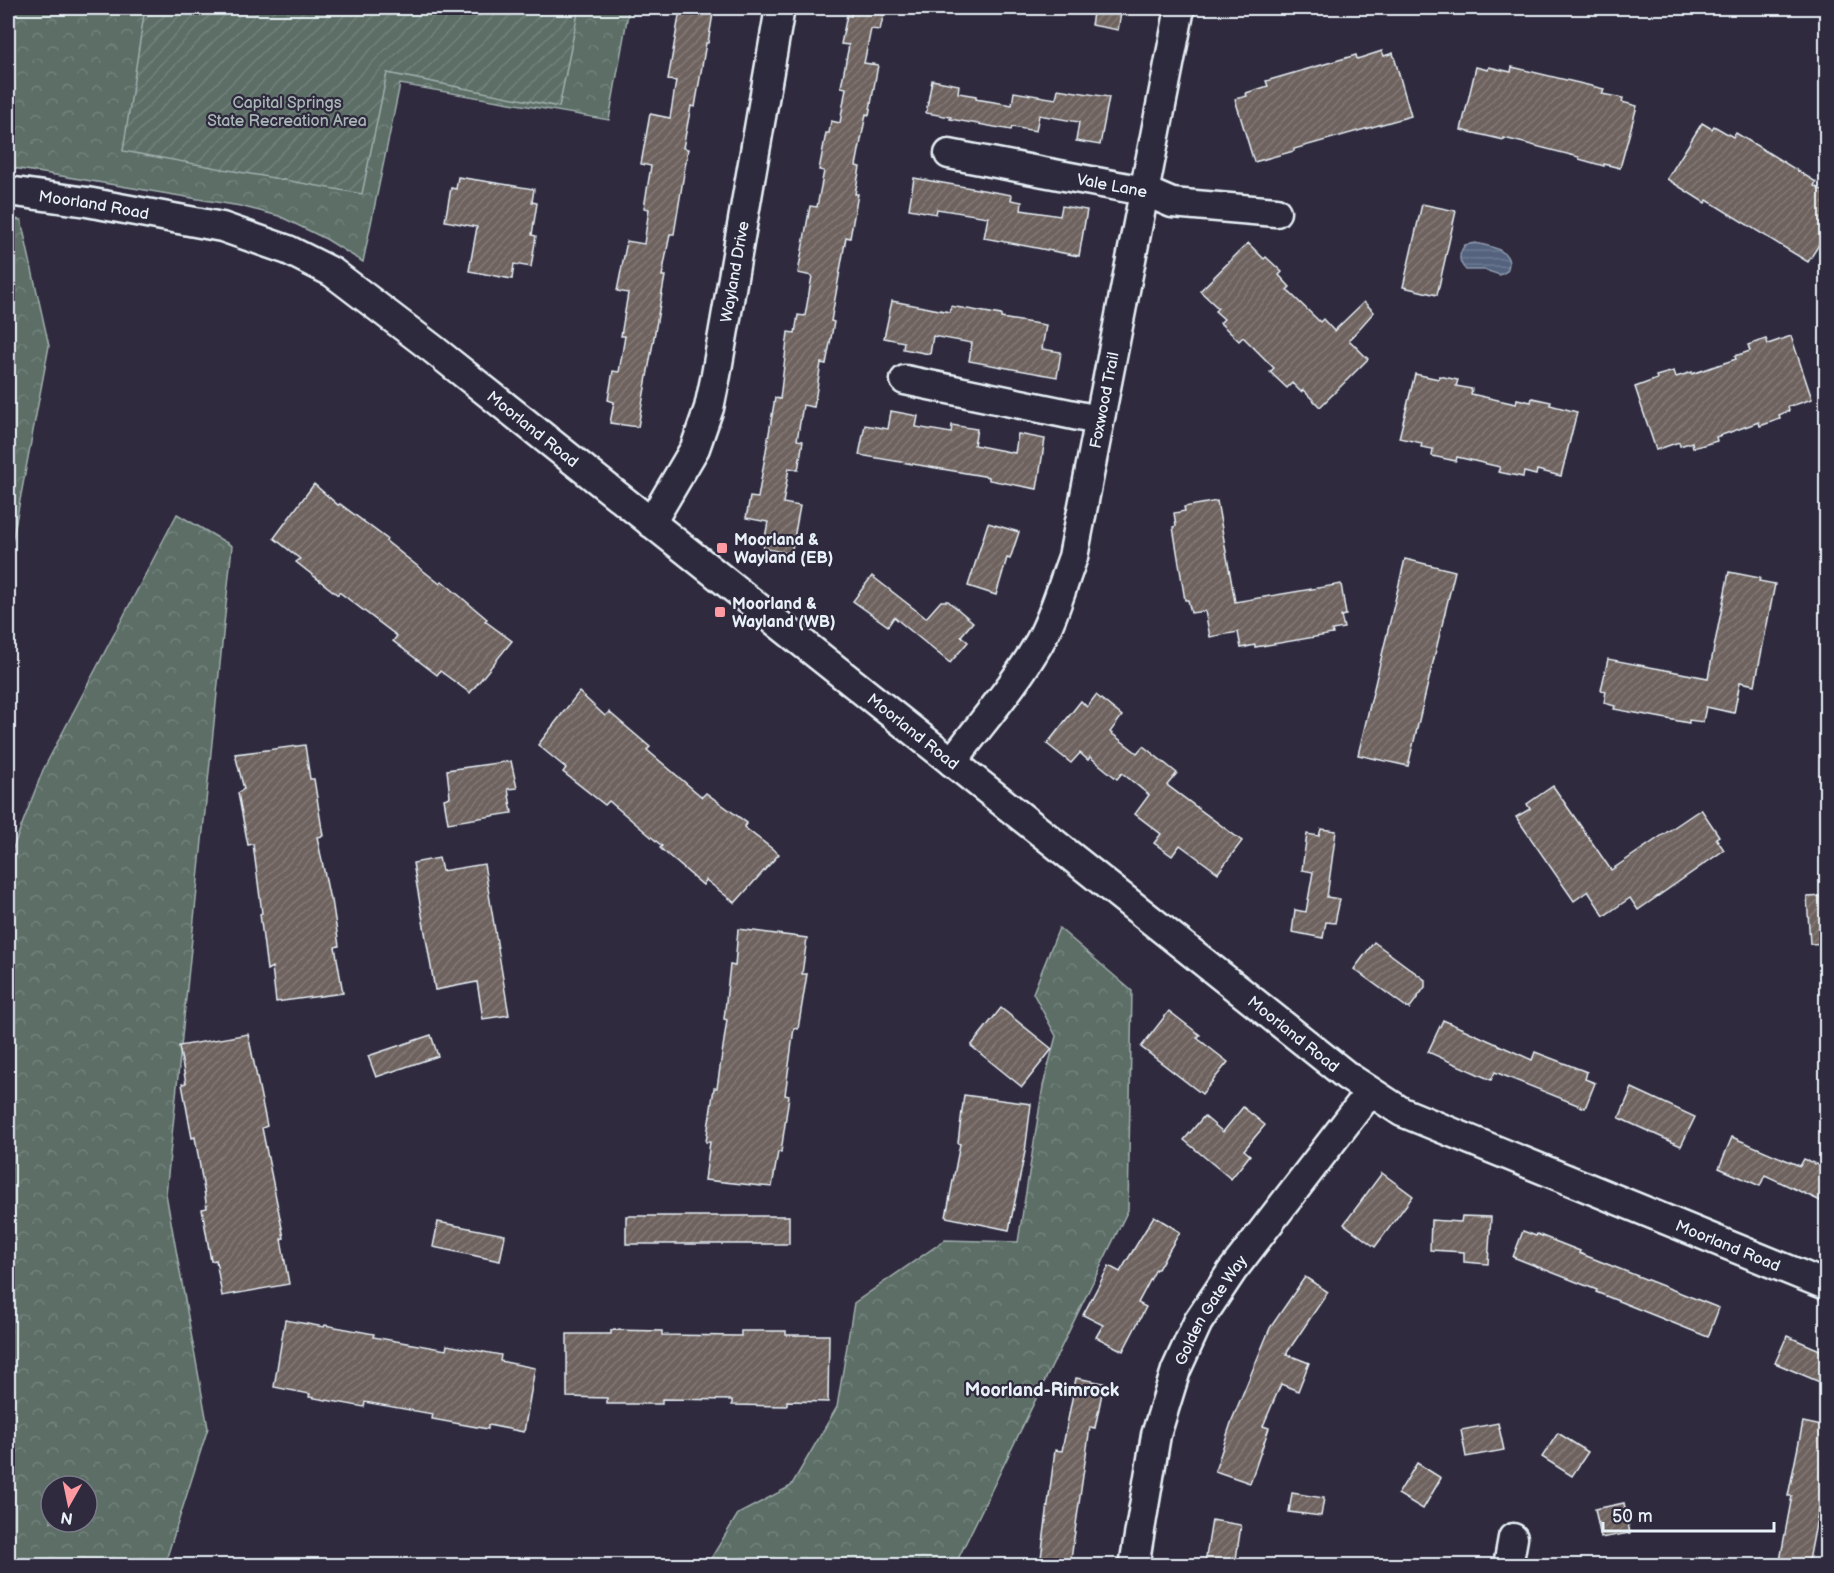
<svg xmlns="http://www.w3.org/2000/svg" width="1834" height="1573" font-family="'Balsamiq Sans',sans-serif">
  <style>
    .forest { fill: url(#forest-crowns); stroke: #a2b0af; stroke-width: 1.5; fill-rule: evenodd }
    .garden { fill: url(#garden-furrows); stroke: #a2b0af; stroke-width: 1.5 }
    .water { fill: url(#water-rules); stroke: #8f9baf; stroke-width: 1.5 }
    .building { fill: url(#building-hatch); stroke: #e8f1f8; stroke-width: 1.5 }
    .lines { fill: none; stroke-linecap: round; stroke-linejoin: round }
    .minor-casing { stroke: #e8f1f8; stroke-width: 33 }
    .minor { stroke: #2f2a3d; stroke-width: 28 }
    .poi-dot { fill: #ff9aa2; stroke: #2f2a3d; stroke-width: 2 }
    .labels { text-anchor: middle; stroke-width: 4.5; stroke-linejoin: round; paint-order: stroke }
    .park-label { font-size: 16px; fill: #a9b6b6; stroke: #2f2a3d }
    .street-label { font-size: 16px; fill: #e8f1f8; stroke: #2f2a3d }
    .poi-label { font-size: 16px; font-weight: bold; fill: #e8f1f8; stroke: #2f2a3d; text-anchor: start }
    .neighbourhood-label { font-size: 18px; font-weight: bold; fill: #e8f1f8; stroke: #2f2a3d }
  </style>
  <defs>
    <pattern id="forest-crowns" width="20" height="18" patternUnits="userSpaceOnUse" patternTransform="scale(1.5)"><rect width="20" height="18" fill="#5b6e66"/><path d="M2 6a3 3 0 1 1 6 0M12 15a3 3 0 1 1 6 0" fill="none" stroke="#73837d"/></pattern>
    <pattern id="garden-furrows" width="10" height="10" patternUnits="userSpaceOnUse" patternTransform="scale(1.5)"><rect width="10" height="10" fill="#5b6e66"/><path d="M-1 1l2-2M0 10L10 0M9 11l2-2" fill="none" stroke="#73837d"/></pattern>
    <pattern id="water-rules" width="6" height="5" patternUnits="userSpaceOnUse" patternTransform="scale(1.5)"><rect width="6" height="5" fill="#54627e"/><path d="M0 2.5h6" fill="none" stroke="#6d7991"/></pattern>
    <pattern id="building-hatch" width="6" height="6" patternUnits="userSpaceOnUse" patternTransform="scale(1.5)"><rect width="6" height="6" fill="#6e625e"/><path d="M-1 1l2-2M0 6l6-6M5 7l2-2" fill="none" stroke="#837976"/></pattern>
  </defs>
  <rect width="100%" height="100%" fill="#2f2a3d"/>
  <filter id="ink" filterUnits="userSpaceOnUse"><feTurbulence type="fractalNoise" baseFrequency=".0167" numOctaves="2"/><feDisplacementMap in="SourceGraphic" scale="12" xChannelSelector="R" yChannelSelector="G"/><feConvolveMatrix kernelMatrix="1 2 1 2 8 2 1 2 1" color-interpolation-filters="sRGB"/></filter>
  <g filter="url(#ink)">
    <g class="forest">
      <path d="M8,8H629L609,120L400,84L363,262L326,239L279,216L240,206L8,167Z"/>
      <path d="M8,218L21,220L49,346L8,564Z"/>
      <path d="M177,514L232,546L166,1194L208,1428L166,1560L178,1565H8V861L43,770ZM51,1486H87V1522H51Z"/>
      <path d="M1059,928L1132,991L1128,1210L955,1565H707L738,1514L791,1486L837,1407L854,1303L945,1240L1018,1242L1043,1086L1056,1036L1033,993Z"/>
    </g>
    <path class="garden" d="M145,8H579L559,107L387,73L362,194L123,151Z"/>
    <path class="water" d="M1475,243C1491,246 1516,251 1507,271L1500,275L1485,270H1466C1458,262 1458,254 1465,245Z"/>
    <g class="building">
      <path d="M686,8H714L708,43H706L695,107L691,106L683,148L688,149L674,234H670L662,276H665L638,427L610,423L614,402L608,400L613,371L619,372L625,336H621L628,293L617,291L627,241L644,244L649,209L644,208L651,166L641,164L650,114L670,118L676,81L668,80L680,10L686,12Z"/>
      <path d="M852,8H885L880,30L871,29L864,63L878,65L869,115L866,114L856,166L860,167L855,194H858L850,238L846,237L831,321L834,322L826,364L821,363L814,407L803,405L797,440L803,441L798,470L789,468L783,503L800,506L791,554L763,548L768,522L746,518L750,497L758,498L775,398L780,399L788,332L795,333L798,315L805,316L812,276L798,273L810,206L817,207L824,171L819,170L826,133H829L831,121L840,123L846,88L841,87L849,45L841,44L847,15L851,16Z"/>
      <path d="M1094,8H1122L1118,30L1091,25Z"/>
      <path d="M1382,51L1384,56L1393,53L1411,116L1294,149V151L1254,162L1235,99L1247,96L1246,93L1268,86L1266,81L1356,55L1357,59Z"/>
      <path d="M1476,67L1488,70L1489,67L1511,72L1512,67L1604,89L1602,94L1623,98L1622,102L1637,106L1620,168L1604,164V166L1579,159V157L1504,138V140L1461,130Z"/>
      <path d="M932,80L959,85L958,93L976,96V99L1012,105L1014,92L1056,99L1058,89L1109,97L1100,145L1076,141L1079,122L1039,115L1036,131L1012,127L1011,130L950,119L951,117L926,113Z"/>
      <path d="M1702,123L1712,129L1714,126L1733,137L1736,133L1816,182L1814,186L1827,193V232L1808,262L1707,200L1705,203L1667,179Z"/>
      <path d="M458,177L534,189L532,202L537,203L532,235L536,236L531,267L514,264L512,279L469,271L477,227L445,221L451,188L456,189Z"/>
      <path d="M914,178L1012,195L1011,200L1022,202L1021,210L1060,216L1062,206L1087,210L1079,256L984,238L988,217L937,209L936,214L909,209Z"/>
      <path d="M1422,204L1456,211L1437,295L1403,287Z"/>
      <path d="M1248,243L1264,259L1266,257L1282,272L1279,275L1290,287L1287,290L1320,322L1323,319L1334,331L1364,302L1374,312L1349,340L1368,359L1320,407L1303,390L1301,392L1292,383L1287,388L1270,372L1274,368L1243,337L1239,341L1220,323L1224,319L1215,311L1218,308L1200,291Z"/>
      <path d="M892,301L950,312L951,306L1001,315V318L1046,325L1042,349L1061,352L1057,377L969,361L972,343L933,336L930,354L903,349L904,342L884,338Z"/>
      <path d="M1791,336L1812,399L1788,407L1789,411L1779,415L1780,419L1760,426L1759,422L1716,437L1717,441L1693,448L1692,442L1680,446L1679,442L1656,450L1635,387L1657,379L1656,376L1674,371L1676,377L1692,372V374L1736,359L1735,356L1750,351L1748,345L1766,339L1768,344Z"/>
      <path d="M1415,374L1439,379V376L1458,380L1456,386L1472,389L1471,394L1516,404L1517,399L1531,402L1532,398L1551,402L1550,405L1577,412L1561,476L1537,470L1536,475L1524,472L1523,477L1498,472L1500,467L1457,457L1456,461L1432,456L1433,449L1421,447L1422,443L1399,438Z"/>
      <path d="M891,411L918,416L916,427L951,433L952,425L977,429L974,445L1015,453L1018,434L1045,439L1037,489L989,480V477L859,455L865,425L888,429Z"/>
      <path d="M314,484L338,505L340,504L387,539L386,541L440,584L442,581L487,619L485,621L512,641L470,693L440,671L437,675L393,641L397,636L339,592L338,595L296,562L300,559L274,538Z"/>
      <path d="M1217,501L1235,602L1341,584L1346,615L1341,616L1344,628L1332,630L1333,634L1255,647V645L1241,648L1238,632L1210,637L1205,611L1191,613L1188,600H1185L1173,527L1176,526L1174,513L1185,511L1184,507Z"/>
      <path d="M988,523L1019,532L1010,559L1007,558L996,595L968,586Z"/>
      <path d="M1405,559L1455,571L1408,766L1358,755Z"/>
      <path d="M1729,572L1760,578L1759,581L1775,584L1755,685L1740,682L1734,713L1706,707L1703,722L1689,720V723L1614,709L1615,706L1604,703L1606,691L1601,690L1608,659L1708,678Z"/>
      <path d="M872,576L926,618L941,601H948L973,622L961,636L968,642L950,663L894,617L888,626L853,601Z"/>
      <path d="M579,692L605,716L609,712L650,747L647,750L702,797L706,793L747,823L744,827L779,854L735,903L706,880L703,885L660,848L662,846L609,801L605,805L563,772L566,768L538,745Z"/>
      <path d="M1096,695L1122,716L1110,732L1137,753L1143,746L1177,773L1167,785L1242,841L1218,873L1180,845L1172,856L1154,843L1161,834L1135,814L1149,795L1122,773L1117,779L1090,757L1088,760L1080,753L1071,763L1047,744L1081,701L1087,707Z"/>
      <path d="M305,745L310,779H314L323,836L317,837L330,900H332L339,946L335,947L343,993L276,1002L272,967L267,970L260,914L262,913L253,844L248,845L238,793L244,789L235,754Z"/>
      <path d="M511,761L517,788L508,789L512,813L448,823L444,799L450,797L447,770Z"/>
      <path d="M1553,786L1611,870L1701,809L1719,836L1716,838L1724,850L1638,910L1630,898L1604,916L1588,891L1574,901L1516,817L1530,809L1527,804Z"/>
      <path d="M1321,829L1336,831L1327,897L1340,899L1335,923L1326,922L1323,938L1292,932L1295,910L1306,912L1313,872L1302,870L1307,834L1319,836Z"/>
      <path d="M439,858L442,871L484,864L509,1015L483,1019L477,982L435,990L413,863Z"/>
      <path d="M1827,896V943L1810,944L1807,897Z"/>
      <path d="M738,929L807,938L802,974H807L798,1029L794,1028L785,1095L789,1096L781,1152H778L772,1187L705,1180L710,1142H706L714,1088H717L727,1020L724,1019L730,965L735,966Z"/>
      <path d="M1374,942L1425,980V987L1409,1009L1354,969Z"/>
      <path d="M1001,1008L1052,1049L1022,1087L971,1046Z"/>
      <path d="M1169,1011L1200,1035L1197,1038L1228,1062L1202,1094L1141,1047Z"/>
      <path d="M1443,1020L1532,1060L1535,1052L1587,1072L1585,1079L1595,1083L1585,1108L1495,1072L1491,1080L1428,1052Z"/>
      <path d="M248,1034L267,1126L262,1128L284,1238L281,1239L289,1284L222,1296L216,1260L211,1261L202,1209L207,1208L195,1137L192,1138L182,1084L186,1083L179,1046Z"/>
      <path d="M431,1035L438,1056L376,1077L368,1056Z"/>
      <path d="M1632,1088L1695,1117L1681,1146L1619,1118Z"/>
      <path d="M964,1095L1031,1104L1025,1152L1009,1230L946,1217L960,1144L958,1143Z"/>
      <path d="M1243,1107L1265,1125L1244,1150L1250,1155L1231,1179L1184,1140L1204,1116L1223,1132Z"/>
      <path d="M1732,1137L1800,1166L1804,1159L1827,1169V1204L1765,1175L1760,1186L1719,1168Z"/>
      <path d="M1382,1173L1413,1196L1375,1247L1344,1224Z"/>
      <rect x="626" y="1216" width="163" height="28"/>
      <path d="M1154,1216L1180,1232L1158,1269H1156L1138,1303L1146,1307L1123,1351L1096,1337L1103,1325L1083,1315L1109,1266L1120,1272Z"/>
      <path d="M1462,1216L1491,1217L1488,1264L1464,1262V1252L1430,1250L1431,1220L1461,1222Z"/>
      <path d="M438,1222L505,1235L500,1261L433,1247Z"/>
      <path d="M1523,1231L1536,1236L1537,1234L1580,1251L1579,1253L1719,1308L1708,1337L1596,1292L1597,1290L1513,1257Z"/>
      <path d="M1305,1277L1328,1292L1286,1354L1309,1363L1298,1391L1281,1384L1263,1426L1269,1428L1250,1483L1215,1471L1232,1420L1270,1328Z"/>
      <path d="M285,1320L324,1327L325,1325L374,1334L373,1337L446,1350L447,1345L501,1355L500,1361L535,1368L524,1432L488,1425V1429L432,1419L433,1414L365,1402L364,1407L309,1397L310,1394L274,1387Z"/>
      <path d="M611,1330L662,1331V1335L741,1336V1331H786V1335H829L828,1402L787,1401V1406L732,1405V1400L662,1399V1404H607V1398L567,1397V1334H611Z"/>
      <path d="M1787,1336L1827,1353V1372L1822,1383L1775,1363Z"/>
      <path d="M1076,1378L1104,1383L1095,1428L1090,1427L1070,1566H1040L1055,1450L1062,1451Z"/>
      <path d="M1803,1422L1827,1427V1466L1808,1566H1779L1792,1496H1788Z"/>
      <path d="M1498,1423L1504,1450L1466,1457L1461,1430Z"/>
      <path d="M1558,1433L1588,1452L1572,1476L1542,1457Z"/>
      <path d="M1417,1463L1441,1478L1423,1509L1398,1494Z"/>
      <path d="M1292,1493L1324,1498L1321,1516L1289,1512Z"/>
      <path d="M1624,1503L1630,1533L1601,1538L1595,1509Z"/>
      <path d="M1212,1520L1241,1525L1235,1566L1205,1563Z"/>
    </g>
    <g class="lines">
      <defs>
        <g id="minor">
          <path id="s1" d="M949,154L1144,191L1172,203L1276,212"/>
          <path id="s2" d="M8,191L87,202L222,227L288,250L332,272L433,349L1347,1076L1402,1112L1826,1285"/>
          <path d="M905,380L1098,420"/>
          <path id="s3" d="M651,523L695,448L709,408L716,375L780,8"/>
          <path id="s4" d="M952,762C981,723 1015,685 1039,643C1054,617 1062,586 1073,557L1180,8"/>
          <path id="s5" d="M1134,1566L1156,1435L1176,1370L1198,1322L1232,1271L1370,1092"/>
          <path d="M1508,1566L1513,1538"/>
        </g>
      </defs>
      <use href="#minor" class="minor-casing"/>
      <use href="#minor" class="minor"/>
    </g>
  </g>
  <g class="poi-dot">
    <rect x="716" y="542" width="12" height="12" rx="3"/>
    <rect x="714" y="606" width="12" height="12" rx="3"/>
  </g>
  <g class="labels">
    <g class="park-label">
      <text x="287" y="108">Capital Springs<tspan x="287" dy="18">State Recreation Area</tspan></text>
    </g>
    <g class="street-label">
      <text dy="6" stroke="none"><textPath href="#s1" startOffset="166">Vale Lane</textPath></text>
      <text dy="6" stroke="none"><textPath href="#s2" startOffset="87">Moorland Road</textPath></text>
      <text dy="6" stroke="none"><textPath href="#s3" startOffset="268">Wayland Drive</textPath></text>
      <text dy="6" stroke="none"><textPath href="#s4" startOffset="400">Foxwood Trail</textPath></text>
      <text dy="6" stroke="none"><textPath href="#s2" startOffset="591">Moorland Road</textPath></text>
      <text dy="6" stroke="none"><textPath href="#s2" startOffset="1077">Moorland Road</textPath></text>
      <text dy="6" stroke="none"><textPath href="#s2" startOffset="1563">Moorland Road</textPath></text>
      <text dy="6" stroke="none"><textPath href="#s2" startOffset="2049">Moorland Road</textPath></text>
      <text dy="6" stroke="none"><textPath href="#s5" startOffset="270">Golden Gate Way</textPath></text>
    </g>
    <g class="poi-label">
      <text x="734" y="545">Moorland &amp;<tspan x="734" dy="18">Wayland (EB)</tspan></text>
      <text x="732" y="609">Moorland &amp;<tspan x="732" dy="18">Wayland (WB)</tspan></text>
    </g>
    <g class="neighbourhood-label">
      <text x="1042" y="1396">Moorland-Rimrock</text>
    </g>
  </g>
  <rect width="1834" height="1573" fill="none" stroke="#2f2a3d" stroke-width="30"/>
  <rect x="15" y="15" width="1804" height="1543" fill="none" stroke="#e8f1f8" stroke-width="2" filter="url(#ink)"/>
  <g transform="translate(69 1504) rotate(189)"><circle r="28" fill="#2f2a3d" stroke="#797a88" stroke-width="1.5"/>
  <path d="M0-4.5L10 22L0 15L-10 22Z" fill="#ff9aa2"/>
  <text y="-9" font-size="16" font-weight="bold" text-anchor="middle" fill="#e8f1f8">N</text>
  </g>
  <path d="M1603 1522v9h171v-9" fill="none" stroke="#e8f1f8" stroke-width="3"/>
  <text x="1612" y="1522" font-size="18" fill="#e8f1f8" stroke="#2f2a3d" stroke-width="4.5" paint-order="stroke">50 m</text>
</svg>
